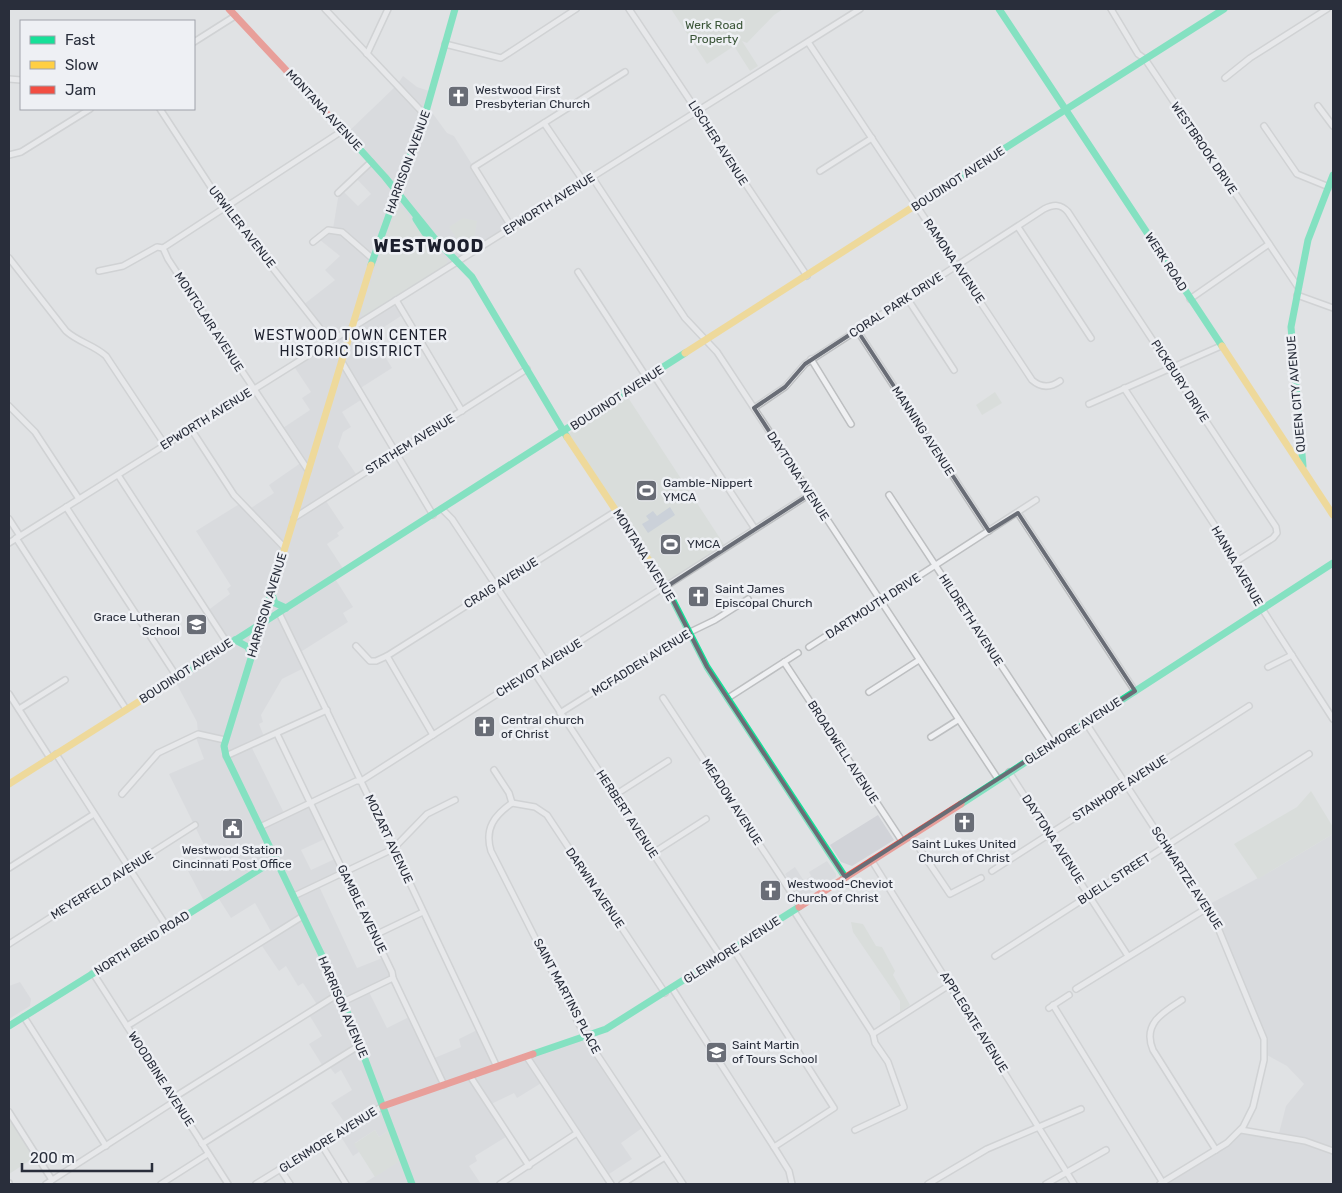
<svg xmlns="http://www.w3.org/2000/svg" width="1342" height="1193" font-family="Rubik,sans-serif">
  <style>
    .built { fill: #d1d3d8 }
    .green { fill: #d0d8d1 }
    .water { fill: #b1bccc }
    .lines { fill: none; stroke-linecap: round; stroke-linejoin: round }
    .street-casing { stroke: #bdbfc1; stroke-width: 8 }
    .street { stroke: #eff0f2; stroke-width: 5 }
    .fast { stroke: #16e098; stroke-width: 7 }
    .slow { stroke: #ffcf43; stroke-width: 7 }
    .jam { stroke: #f24e42; stroke-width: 7 }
    .marked { fill: none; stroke: #696d76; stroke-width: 4; stroke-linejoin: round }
    .labels { text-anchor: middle; stroke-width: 5; stroke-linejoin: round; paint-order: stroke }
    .park-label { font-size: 12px; fill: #3a5538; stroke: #eef0f4 }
    .poi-label { font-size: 12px; fill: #292e3b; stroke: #eef0f4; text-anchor: start }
    .street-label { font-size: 12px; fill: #292e3b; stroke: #eef0f4 }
    .neighbourhood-label { font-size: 14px; letter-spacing: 1px; fill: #1c1f2c; stroke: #eef0f4 }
    .district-label { font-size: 18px; font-weight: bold; letter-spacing: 1px; fill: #1c1f2c; stroke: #eef0f4 }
  </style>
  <rect width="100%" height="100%" fill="#e0e2e4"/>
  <g class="built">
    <path d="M403,76L417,87L432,92L428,107L447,133L454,136L512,228L396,300L404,314L381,329L383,339L377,343L392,368L359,389L364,398L342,412L351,427L343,432L338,447L358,477L324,498L344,528L337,533L339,536L327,544L344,570L334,577L353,607L343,613L348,622L299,653L306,667L282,679L261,715L263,722L259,724L265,739L251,746L285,815L310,803L327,838L301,850L311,870L337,858L343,872L318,884L357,968L385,957L393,978L368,990L387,1028L411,1016L432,1059L461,1047L459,1039L479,1029L497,1067L586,1038L645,1126L621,1143L632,1159L606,1176L543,1082L517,1098L514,1093L489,1105L509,1135L475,1156L477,1161L469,1166L481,1184H363L402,1159L391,1129L379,1137L375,1130L355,1143L359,1152L353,1156L338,1132L347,1126L331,1103L352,1090L341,1070L335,1074L328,1065L324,1068L309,1044L322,1036L308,1013L318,1006L303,983L298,986L286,966L279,971L260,943L273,935L255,903L231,918L217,896L205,903L187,869L209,855L169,774L204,759L195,735L198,734L197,722L174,679L228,644L207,611L230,594L227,589L231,586L196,531L241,503L248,510L274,493L269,485L302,462L280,430L310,410L302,398L311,392L293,365L330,341L303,305L335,280L325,270L340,256L320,240L333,229L338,198L344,192L358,206L371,194L355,177L371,161L346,134L397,85Z"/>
    <path d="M878,815L894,840L852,866L841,862L830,845Z"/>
    <path d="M1333,834V1184H1168L1241,1130L1278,1137L1286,1106L1304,1084L1287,1066L1265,1054L1264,1039L1206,906L1273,870Z"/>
    <path d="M827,861L836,874V877L800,899L785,874L795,867L804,881L811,876L809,872Z"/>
    <path d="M20,982L31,999L30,1006L9,1019V986Z"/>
  </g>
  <g class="green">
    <path d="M671,9H783L774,15L747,43L742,41L758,66L750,71L734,46L707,64Z"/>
    <path d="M398,209H403L429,242L448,261L446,265L363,317L361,312L394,214Z"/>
    <path d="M463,218L477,221L474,241L468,245L457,239L449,227Z"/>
    <path d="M995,392L1002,403L982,415L976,405Z"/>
    <path d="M627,396L725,546L667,583L568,434Z"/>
    <path d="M1311,791L1333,827V834L1258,879L1234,844L1297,807Z"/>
    <path d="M851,922L863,924L876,946L882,947L895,971L893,975L910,1005L900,1012V1001L853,932Z"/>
    <path d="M9,1112L37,1156L9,1174Z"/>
    <path d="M391,1129L403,1159L375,1177L354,1144L375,1130L379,1137Z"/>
  </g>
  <path class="water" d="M670,507L675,515L648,533L642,524L649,520L646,516L653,511L657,516Z"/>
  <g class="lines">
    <defs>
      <g id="street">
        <path d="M325,9L425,115"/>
        <path d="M629,9L807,276"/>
        <path d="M1111,9L1138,54L1145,59L1298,287"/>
        <path d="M194,42L235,16"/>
        <path d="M808,42L1032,380C1041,388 1050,388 1060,381"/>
        <path d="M445,44L501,58L576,9"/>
        <path d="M367,54L388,9"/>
        <path d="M1225,78L1250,58L1327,9"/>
        <path d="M9,79L21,80"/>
        <path d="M1318,106L1333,126"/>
        <path d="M160,109L220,201L330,341"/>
        <path d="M544,123L584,182"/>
        <path d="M1264,126L1297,174L1329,187"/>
        <path d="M9,155L21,152L90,109"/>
        <path d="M820,171L872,138"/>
        <path d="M592,177L685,318L717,352L998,779"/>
        <path d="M338,193L371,162"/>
        <path d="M1018,227L1091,338"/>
        <path d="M512,228L474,167L625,72"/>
        <path d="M313,242L328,230L342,232L373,259"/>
        <path d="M163,248L168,259L200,308L308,470"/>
        <path d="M9,258L66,331C78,342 94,345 106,356L165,445"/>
        <path d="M99,271L123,266L157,247L163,248L342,131"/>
        <path d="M578,272L647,378"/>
        <path d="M1297,295L1333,308"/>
        <path d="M907,298L954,370"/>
        <path d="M1190,299L1269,244"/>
        <path d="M396,300L462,411"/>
        <path d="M857,330L989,531"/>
        <path d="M811,359L851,424"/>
        <path d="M342,362L433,515"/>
        <path d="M653,374L755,529"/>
        <path d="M1124,388L1229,547L1250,590L1333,719"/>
        <path d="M1089,404L1221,346"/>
        <path d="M9,406L35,432L79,499"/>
        <path d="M754,408L785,387L805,364L1044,209C1054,204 1061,204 1068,212L1276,527L1277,533L1273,538L1237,561"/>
        <path d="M191,429L234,495L284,547"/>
        <path d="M118,475L228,644"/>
        <path d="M889,495L1053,744"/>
        <path d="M66,507L177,677"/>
        <path d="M442,509L452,519L547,663"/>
        <path d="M1018,513L1135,691"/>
        <path d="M294,518L527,369"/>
        <path d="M9,519L20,536"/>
        <path d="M16,538L126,709"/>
        <path d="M9,543L860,9"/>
        <path d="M279,613L390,841L497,1067"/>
        <path d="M356,646L370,661H376L387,656L616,511"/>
        <path d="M809,647L1036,500"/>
        <path d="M387,656L433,735"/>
        <path d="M784,662L902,841"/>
        <path d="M1268,667L1292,655"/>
        <path d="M534,672L721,957"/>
        <path d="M869,692L919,660"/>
        <path d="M9,694L50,758"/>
        <path d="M663,698L800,906"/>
        <path d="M728,698L798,653"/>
        <path d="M19,709L65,680"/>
        <path d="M560,713L684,635L715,620L748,599"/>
        <path d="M1086,723L1216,923L1264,1039V1060L1253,1107L1243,1127L1227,1143L1160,1184"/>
        <path d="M277,734L392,972L393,978L444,1085"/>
        <path d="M931,737L958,720"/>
        <path d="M56,754L167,927"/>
        <path d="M226,756L327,710"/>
        <path d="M494,770L509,793L512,803"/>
        <path d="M1009,772L1128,956"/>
        <path d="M122,794L158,753L198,734L225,740"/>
        <path d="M615,795L668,761"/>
        <path d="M512,803C495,815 484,828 491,851L586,1038L683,1184"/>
        <path d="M512,803L535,807L547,815L665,993"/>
        <path d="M260,827L356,781H361L810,494"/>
        <path d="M911,836L950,894L981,878"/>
        <path d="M653,853L706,819"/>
        <path d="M872,861L1074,1184"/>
        <path d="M9,868L94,814"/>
        <path d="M992,871L1249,706"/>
        <path d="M294,896L393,849L427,814L455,800"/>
        <path d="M794,911L873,1034L875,1043L888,1062L904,1107L855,1130"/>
        <path d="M375,935L423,912"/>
        <path d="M9,944L195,825"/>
        <path d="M733,949L834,1108L774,1147"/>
        <path d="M995,956L1309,754"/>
        <path d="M93,973L228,1184"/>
        <path d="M672,988L774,1147L789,1171L792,1184"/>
        <path d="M1076,989L1207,908"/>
        <path d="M1182,1000C1163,1012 1142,1024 1153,1050L1216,1150"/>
        <path d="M343,1002L393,978"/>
        <path d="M1053,1005L1163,1183"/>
        <path d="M1049,1008L1069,995"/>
        <path d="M24,1017L106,1146"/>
        <path d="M127,1026L303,916"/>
        <path d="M873,1034L951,984"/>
        <path d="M527,1057L611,1184"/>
        <path d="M470,1076L529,1166"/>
        <path d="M173,1098L340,993"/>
        <path d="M9,1112L52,1180"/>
        <path d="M1241,1130L1305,1141L1333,1151"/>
        <path d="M202,1144L360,1045"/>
        <path d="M321,1144L346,1184"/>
        <path d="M280,1169L290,1184"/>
        <path d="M9,1183V1184"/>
        <path d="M46,1184L175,1101"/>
        <path d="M161,1184L208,1154"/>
        <path d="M256,1184L383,1106"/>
        <path d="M500,1184L577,1133"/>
        <path d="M622,1184L665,1157"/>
        <path d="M928,1184L987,1149L1081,1109"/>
        <path d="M1046,1184L1106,1150"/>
      </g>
    </defs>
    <use href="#street" class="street-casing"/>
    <use href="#street" class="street"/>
    <g class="fast">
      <path d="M999,9L1222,346"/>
      <path d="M357,146L385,177L435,239L472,277L567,437"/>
      <path d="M955,180L1224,9"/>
      <path d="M416,219L425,233L432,238"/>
      <path d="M371,265L425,115L455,9"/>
      <path d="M1303,466L1291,327L1308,240L1333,175"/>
      <path d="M280,564L224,746L226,756L340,993L412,1184"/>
      <path d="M654,568L666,587L707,667L845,877"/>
      <path d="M271,592L275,603L286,608"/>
      <path d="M235,640L248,647L252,657"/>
      <path d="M184,673L685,353"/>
      <path d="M961,804L1333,563"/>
      <path d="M9,1026L276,859"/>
      <path d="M533,1054L606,1029L799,907"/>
    </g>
    <g class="slow">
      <path d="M1222,346L1333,515"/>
      <path d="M685,353L955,180"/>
      <path d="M567,437L654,568"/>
      <path d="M280,564L371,265"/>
      <path d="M9,784L184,673"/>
    </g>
    <g class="jam">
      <path d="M229,9L357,146"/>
      <path d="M799,907L961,804"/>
      <path d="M383,1106L533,1054"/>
    </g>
  </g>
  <path d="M0 0H1342V1193H0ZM857,330L989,531L1018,513L1135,691L845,877L707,667L666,587L810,494L754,408L785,387L805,364Z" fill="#e0e2e4" fill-opacity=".55" fill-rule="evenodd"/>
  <path class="marked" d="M857,330L989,531L1018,513L1135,691L845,877L707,667L666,587L810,494L754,408L785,387L805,364Z"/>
  <defs>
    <symbol id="church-square" viewBox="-11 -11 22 22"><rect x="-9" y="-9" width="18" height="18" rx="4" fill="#696d76" stroke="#eef0f4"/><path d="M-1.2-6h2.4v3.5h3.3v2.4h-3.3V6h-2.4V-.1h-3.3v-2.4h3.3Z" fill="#fff"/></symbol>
    <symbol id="stadium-square" viewBox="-11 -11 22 22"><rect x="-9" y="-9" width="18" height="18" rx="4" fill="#696d76" stroke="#eef0f4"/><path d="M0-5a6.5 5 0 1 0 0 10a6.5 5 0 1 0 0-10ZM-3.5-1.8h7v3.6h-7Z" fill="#fff"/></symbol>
    <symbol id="school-square" viewBox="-11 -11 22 22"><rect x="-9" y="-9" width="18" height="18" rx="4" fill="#696d76" stroke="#eef0f4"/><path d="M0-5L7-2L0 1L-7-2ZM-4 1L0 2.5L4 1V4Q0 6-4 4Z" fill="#fff"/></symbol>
    <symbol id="civic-square" viewBox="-11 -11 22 22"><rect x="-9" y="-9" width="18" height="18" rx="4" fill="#696d76" stroke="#eef0f4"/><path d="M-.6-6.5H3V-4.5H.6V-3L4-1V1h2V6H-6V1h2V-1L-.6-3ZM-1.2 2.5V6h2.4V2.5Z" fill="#fff"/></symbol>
  </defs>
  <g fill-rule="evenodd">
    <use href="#church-square" x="446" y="84" width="25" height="25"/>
    <use href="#stadium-square" x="634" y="478" width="25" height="25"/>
    <use href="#stadium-square" x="658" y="532" width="25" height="25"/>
    <use href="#church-square" x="686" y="584" width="25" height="25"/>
    <use href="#school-square" x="184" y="612" width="25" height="25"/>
    <use href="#church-square" x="472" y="714" width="25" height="25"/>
    <use href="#church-square" x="952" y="810" width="25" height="25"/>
    <use href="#civic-square" x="220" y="816" width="25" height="25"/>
    <use href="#church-square" x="758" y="878" width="25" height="25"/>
    <use href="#school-square" x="704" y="1040" width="25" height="25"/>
  </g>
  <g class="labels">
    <g class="park-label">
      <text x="714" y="29">Werk Road<tspan x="714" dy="14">Property</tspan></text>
    </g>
    <g class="poi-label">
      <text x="475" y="94">Westwood First<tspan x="475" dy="14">Presbyterian Church</tspan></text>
      <text x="663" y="487">Gamble-Nippert<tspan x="663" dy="14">YMCA</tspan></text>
      <text x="687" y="548">YMCA</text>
      <text x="715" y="593">Saint James<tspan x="715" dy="14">Episcopal Church</tspan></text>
      <text x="180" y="621" text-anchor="end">Grace Lutheran<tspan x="180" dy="14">School</tspan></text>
      <text x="501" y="724">Central church<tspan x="501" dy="14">of Christ</tspan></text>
      <text x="964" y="848" text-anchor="middle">Saint Lukes United<tspan x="964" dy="14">Church of Christ</tspan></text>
      <text x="232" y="854" text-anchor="middle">Westwood Station<tspan x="232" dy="14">Cincinnati Post Office</tspan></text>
      <text x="787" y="888">Westwood-Cheviot<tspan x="787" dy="14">Church of Christ</tspan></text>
      <text x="732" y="1049">Saint Martin<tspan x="732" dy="14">of Tours School</tspan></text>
    </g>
    <g class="street-label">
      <text transform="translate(324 110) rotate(47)" y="4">MONTANA AVENUE</text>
      <text transform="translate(718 143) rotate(57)" y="4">LISCHER AVENUE</text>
      <text transform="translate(1204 148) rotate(56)" y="4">WESTBROOK DRIVE</text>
      <text transform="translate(408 162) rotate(-70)" y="4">HARRISON AVENUE</text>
      <text transform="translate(958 179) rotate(-33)" y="4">BOUDINOT AVENUE</text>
      <text transform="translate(549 204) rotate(-32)" y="4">EPWORTH AVENUE</text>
      <text transform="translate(242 227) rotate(52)" y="4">URWILER AVENUE</text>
      <text transform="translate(954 261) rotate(56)" y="4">RAMONA AVENUE</text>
      <text transform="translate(1166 262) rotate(57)" y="4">WERK ROAD</text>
      <text transform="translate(896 305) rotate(-33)" y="4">CORAL PARK DRIVE</text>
      <text transform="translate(209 322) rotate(57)" y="4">MONTCLAIR AVENUE</text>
      <text transform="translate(1180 381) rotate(57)" y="4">PICKBURY DRIVE</text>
      <text transform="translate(1296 394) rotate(-95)" y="4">QUEEN CITY AVENUE</text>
      <text transform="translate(617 398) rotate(-33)" y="4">BOUDINOT AVENUE</text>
      <text transform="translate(206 419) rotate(-32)" y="4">EPWORTH AVENUE</text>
      <text transform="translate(923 431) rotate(57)" y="4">MANNING AVENUE</text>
      <text transform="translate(410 444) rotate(-32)" y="4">STATHEM AVENUE</text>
      <text transform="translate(798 476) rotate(57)" y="4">DAYTONA AVENUE</text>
      <text transform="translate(644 555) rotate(58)" y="4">MONTANA AVENUE</text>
      <text transform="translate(1237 566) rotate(60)" y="4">HANNA AVENUE</text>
      <text transform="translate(501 583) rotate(-32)" y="4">CRAIG AVENUE</text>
      <text transform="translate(267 605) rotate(-73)" y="4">HARRISON AVENUE</text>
      <text transform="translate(873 606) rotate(-33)" y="4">DARTMOUTH DRIVE</text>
      <text transform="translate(971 620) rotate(57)" y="4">HILDRETH AVENUE</text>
      <text transform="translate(641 663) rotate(-32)" y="4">MCFADDEN AVENUE</text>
      <text transform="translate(539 668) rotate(-32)" y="4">CHEVIOT AVENUE</text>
      <text transform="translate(186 671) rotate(-33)" y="4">BOUDINOT AVENUE</text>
      <text transform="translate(1073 731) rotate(-33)" y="4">GLENMORE AVENUE</text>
      <text transform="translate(843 752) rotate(57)" y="4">BROADWELL AVENUE</text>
      <text transform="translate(1120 788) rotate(-33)" y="4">STANHOPE AVENUE</text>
      <text transform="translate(732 802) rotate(57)" y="4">MEADOW AVENUE</text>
      <text transform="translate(627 814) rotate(57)" y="4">HERBERT AVENUE</text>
      <text transform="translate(389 839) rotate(65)" y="4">MOZART AVENUE</text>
      <text transform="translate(1053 839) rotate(57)" y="4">DAYTONA AVENUE</text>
      <text transform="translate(1187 878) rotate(57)" y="4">SCHWARTZE AVENUE</text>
      <text transform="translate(1114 879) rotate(-33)" y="4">BUELL STREET</text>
      <text transform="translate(102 885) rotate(-32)" y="4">MEYERFELD AVENUE</text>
      <text transform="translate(595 888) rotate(56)" y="4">DARWIN AVENUE</text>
      <text transform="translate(362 909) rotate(64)" y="4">GAMBLE AVENUE</text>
      <text transform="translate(142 943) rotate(-32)" y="4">NORTH BEND ROAD</text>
      <text transform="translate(732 950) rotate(-33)" y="4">GLENMORE AVENUE</text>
      <text transform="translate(567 996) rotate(62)" y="4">SAINT MARTINS PLACE</text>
      <text transform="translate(343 1007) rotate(67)" y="4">HARRISON AVENUE</text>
      <text transform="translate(974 1022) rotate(58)" y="4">APPLEGATE AVENUE</text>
      <text transform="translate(161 1079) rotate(57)" y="4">WOODBINE AVENUE</text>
      <text transform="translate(328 1140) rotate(-32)" y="4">GLENMORE AVENUE</text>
    </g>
    <g class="neighbourhood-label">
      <text x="351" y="340">WESTWOOD TOWN CENTER<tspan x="351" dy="16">HISTORIC DISTRICT</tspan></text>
    </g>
    <g class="district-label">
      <text x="429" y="252">WESTWOOD</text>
    </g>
  </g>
  <rect width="1342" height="1193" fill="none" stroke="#292e3b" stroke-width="20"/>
  <rect x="20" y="20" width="175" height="90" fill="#eef0f4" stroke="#9fa2aa"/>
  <rect x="30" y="36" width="25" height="8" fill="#16e098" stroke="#9fa2aa"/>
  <text x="65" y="45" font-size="15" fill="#292e3b">Fast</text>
  <rect x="30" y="61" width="25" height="8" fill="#ffcf43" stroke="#9fa2aa"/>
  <text x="65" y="70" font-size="15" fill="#292e3b">Slow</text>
  <rect x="30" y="86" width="25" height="8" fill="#f24e42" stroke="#9fa2aa"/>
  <text x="65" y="95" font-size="15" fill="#292e3b">Jam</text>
  <path d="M22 1163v8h130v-8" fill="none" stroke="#292e3b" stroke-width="2.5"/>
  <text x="30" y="1163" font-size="15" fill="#292e3b" stroke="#eef0f4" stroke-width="4" paint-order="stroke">200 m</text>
</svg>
